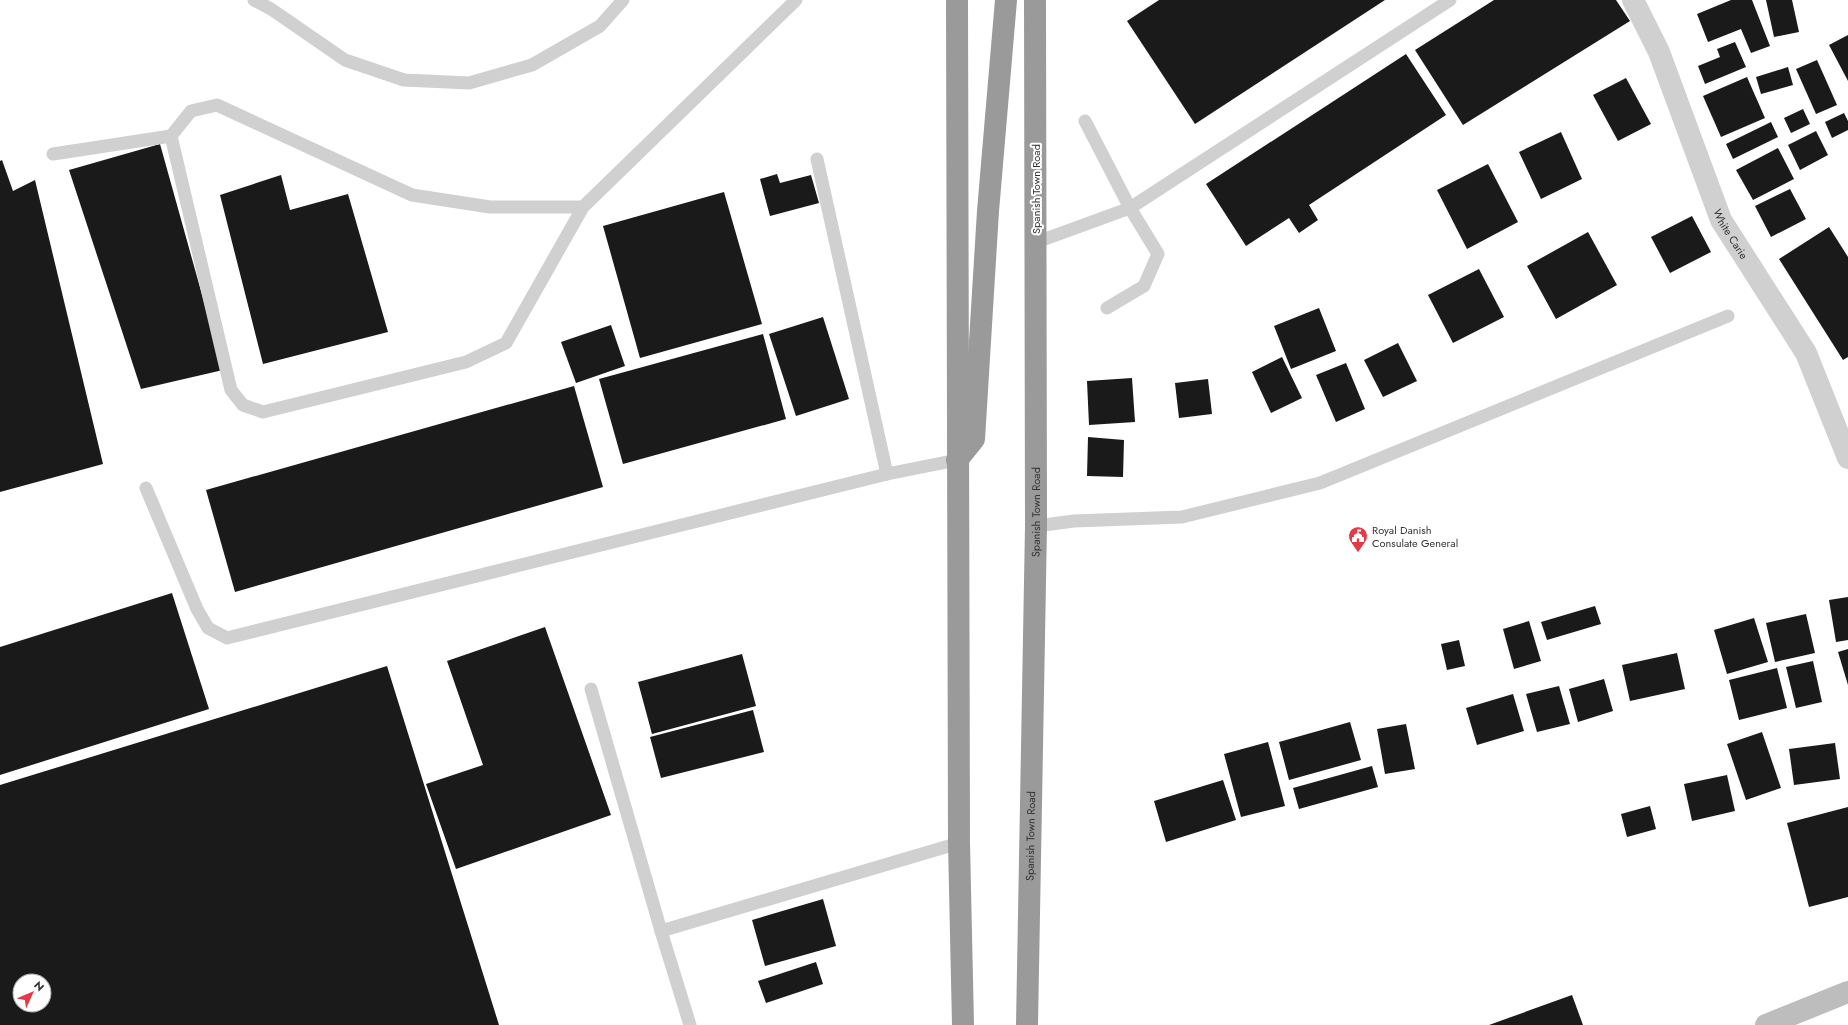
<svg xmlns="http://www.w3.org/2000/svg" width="1848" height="1025" font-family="Jost,sans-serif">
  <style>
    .building { fill: #1a1a1a; fill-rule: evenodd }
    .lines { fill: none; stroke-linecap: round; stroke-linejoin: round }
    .lane { stroke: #d0d0d0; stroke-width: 13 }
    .street { stroke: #d0d0d0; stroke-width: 22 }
    .secondary { stroke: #bdbdbd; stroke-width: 22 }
    .highway { stroke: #9a9a9a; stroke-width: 22 }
    .labels { text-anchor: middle; stroke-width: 4; stroke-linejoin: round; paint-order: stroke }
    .street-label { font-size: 11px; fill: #333; stroke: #fff }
    .poi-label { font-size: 11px; fill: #333; stroke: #fff; text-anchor: start }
  </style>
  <rect width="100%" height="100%" fill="#fff"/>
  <g class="building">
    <path d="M1159,0H1385L1195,124L1127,21Z"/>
    <path d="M1494,0H1616L1630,21L1463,125L1415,50Z"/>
    <path d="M1731,0H1752L1770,46L1751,53L1741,29L1708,42L1697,14Z"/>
    <path d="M1766,0H1792L1799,32L1774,37Z"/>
    <path d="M1848,35V81L1829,45Z"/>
    <path d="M1735,42L1746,67L1705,84L1698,66L1720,57L1717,49Z"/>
    <path d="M1406,54L1446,115L1309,205L1318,220L1299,233L1289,218L1246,246L1206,184Z"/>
    <path d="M1817,60L1837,105L1816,114L1796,69Z"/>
    <path d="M1788,67L1793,85L1761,94L1756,77Z"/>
    <path d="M1747,77L1765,118L1721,137L1703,96Z"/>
    <path d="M1626,78L1651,124L1618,141L1593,95Z"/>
    <path d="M1803,109L1810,124L1791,133L1784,118Z"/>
    <path d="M1844,113L1848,121V130L1832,138L1825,122Z"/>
    <path d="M1771,122L1778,137L1733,159L1726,144Z"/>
    <path d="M1816,131L1828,155L1800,170L1788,145Z"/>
    <path d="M1561,132L1582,179L1541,199L1519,152Z"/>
    <path d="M160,144L223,370L141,389L69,170Z"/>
    <path d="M1778,148L1794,179L1753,200L1736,170Z"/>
    <path d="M2,160L13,191L35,180L103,464L0,492V161Z"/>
    <path d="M1488,164L1518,222L1467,249L1437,190Z"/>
    <path d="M777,174L780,183L811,175L819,203L770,216L760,179Z"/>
    <path d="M281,175L290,210L348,194L388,332L263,364L220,195Z"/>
    <path d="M1790,189L1806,219L1771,237L1755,206Z"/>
    <path d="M724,192L762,324L640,358L603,226Z"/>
    <path d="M1692,216L1711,252L1670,273L1651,237Z"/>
    <path d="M1829,227L1848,257V357L1843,360L1779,259Z"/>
    <path d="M1588,232L1617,285L1556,319L1527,266Z"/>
    <path d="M1479,269L1504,317L1453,343L1428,295Z"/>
    <path d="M1319,308L1336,351L1291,369L1274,326Z"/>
    <path d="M823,317L849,399L796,416L769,334Z"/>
    <path d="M611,325L625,366L576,383L561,342Z"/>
    <path d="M763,334L786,419L623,464L599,379Z"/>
    <path d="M1398,343L1417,381L1383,397L1364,360Z"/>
    <path d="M1282,357L1302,398L1271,413L1252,372Z"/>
    <path d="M1346,363L1365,409L1336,422L1316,375Z"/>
    <path d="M1132,378L1135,422L1089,425L1087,381Z"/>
    <path d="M1208,379L1212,414L1179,418L1175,383Z"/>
    <path d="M574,386L603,487L235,592L206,490Z"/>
    <path d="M1088,437L1124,440L1123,477L1087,476Z"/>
    <path d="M172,593L209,709L0,775V647Z"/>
    <path d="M1848,597V640L1836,642L1829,600Z"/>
    <path d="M1595,606L1601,624L1547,640L1541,622Z"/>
    <path d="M1806,614L1815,653L1775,662L1766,623Z"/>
    <path d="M1754,618L1768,662L1727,674L1714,630Z"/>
    <path d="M1529,621L1541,661L1514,669L1503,629Z"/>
    <path d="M545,627L611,815L456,869L426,784L483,765L447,661Z"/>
    <path d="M1459,640L1465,666L1447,670L1441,644Z"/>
    <path d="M1848,649V685L1838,652Z"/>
    <path d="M1677,653L1685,689L1630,701L1622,665Z"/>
    <path d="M742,654L756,706L652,734L638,682Z"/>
    <path d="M1813,661L1822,702L1796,708L1786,667Z"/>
    <path d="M387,666L499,1025H0V785ZM20,981H44V1005H20Z"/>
    <path d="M1777,668L1787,708L1739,720L1729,680Z"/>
    <path d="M1604,679L1613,711L1578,722L1569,689Z"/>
    <path d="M1559,686L1570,724L1537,732L1526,694Z"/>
    <path d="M1513,694L1524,731L1477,745L1466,708Z"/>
    <path d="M753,710L764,752L661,778L650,737Z"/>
    <path d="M1350,722L1361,760L1289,780L1279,742Z"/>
    <path d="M1406,724L1415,769L1385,774L1377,729Z"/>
    <path d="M1762,732L1781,788L1746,800L1727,744Z"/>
    <path d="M1268,742L1285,806L1241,817L1224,754Z"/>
    <path d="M1835,743L1840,779L1794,785L1789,749Z"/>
    <path d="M1372,766L1378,787L1299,809L1293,788Z"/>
    <path d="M1727,775L1735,811L1692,821L1684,784Z"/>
    <path d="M1223,780L1236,820L1166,842L1154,801Z"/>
    <path d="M1650,806L1656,829L1627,837L1621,814Z"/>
    <path d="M1848,807V897L1809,907L1787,823Z"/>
    <path d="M823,899L836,946L765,966L752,920Z"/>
    <path d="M816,962L823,984L766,1003L758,981Z"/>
    <path d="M1572,995L1583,1025H1489Z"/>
  </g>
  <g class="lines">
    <g class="lane">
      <path d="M254,0L271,9L345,60L404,80L469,83L532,65L600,26L623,0"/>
      <path d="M1085,121L1130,208L1158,254L1144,286L1107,308"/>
      <path d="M53,154L171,136"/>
      <path d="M817,159L887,474"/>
      <path d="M583,207H490L412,195L217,105L191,111L171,136L231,390L243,405L263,412L466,362L506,343L583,207L796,0"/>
      <path d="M1037,242L1130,208L1450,0"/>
      <path d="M146,488L197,609L208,628L227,638L887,474L957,460"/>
      <path d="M1036,526L1074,521L1182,517L1320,483L1728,316"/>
      <path d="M591,689L661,931L959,843"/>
      <path d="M661,931L690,1025"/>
    </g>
    <path class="street" id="s1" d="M1633,0L1659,52L1721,220L1806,353L1848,458"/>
    <path class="secondary" d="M1766,1025L1848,992"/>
    <g class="highway">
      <path d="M957,0L959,843L963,1025"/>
      <path d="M957,460L974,439L988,211L1006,0"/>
      <path id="s2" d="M1027,1025L1036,526L1035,0"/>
    </g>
  </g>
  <defs>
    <symbol id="civic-pin" viewBox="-11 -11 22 30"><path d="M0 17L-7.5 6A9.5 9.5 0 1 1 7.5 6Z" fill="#e63946" stroke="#fff"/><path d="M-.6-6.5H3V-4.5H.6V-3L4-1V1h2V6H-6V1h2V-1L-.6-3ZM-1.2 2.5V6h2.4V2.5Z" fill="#fff"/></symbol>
  </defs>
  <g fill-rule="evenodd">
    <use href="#civic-pin" x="1347" y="525" width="22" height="30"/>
  </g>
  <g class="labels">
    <g class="street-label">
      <text transform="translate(1036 189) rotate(-90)" y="4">Spanish Town Road</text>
      <text dy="4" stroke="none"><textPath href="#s1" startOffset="254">White Carie</textPath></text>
      <text dy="4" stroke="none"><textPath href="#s2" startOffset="513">Spanish Town Road</textPath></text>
      <text dy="4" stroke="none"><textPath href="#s2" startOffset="189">Spanish Town Road</textPath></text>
    </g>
    <g class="poi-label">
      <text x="1372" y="534">Royal Danish<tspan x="1372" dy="13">Consulate General</tspan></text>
    </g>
  </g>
  <g transform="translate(32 993) rotate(46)"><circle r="19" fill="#ffffff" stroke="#adadad"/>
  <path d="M0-3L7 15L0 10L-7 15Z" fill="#e63946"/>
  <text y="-6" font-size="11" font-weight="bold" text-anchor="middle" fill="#333333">N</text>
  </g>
</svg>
